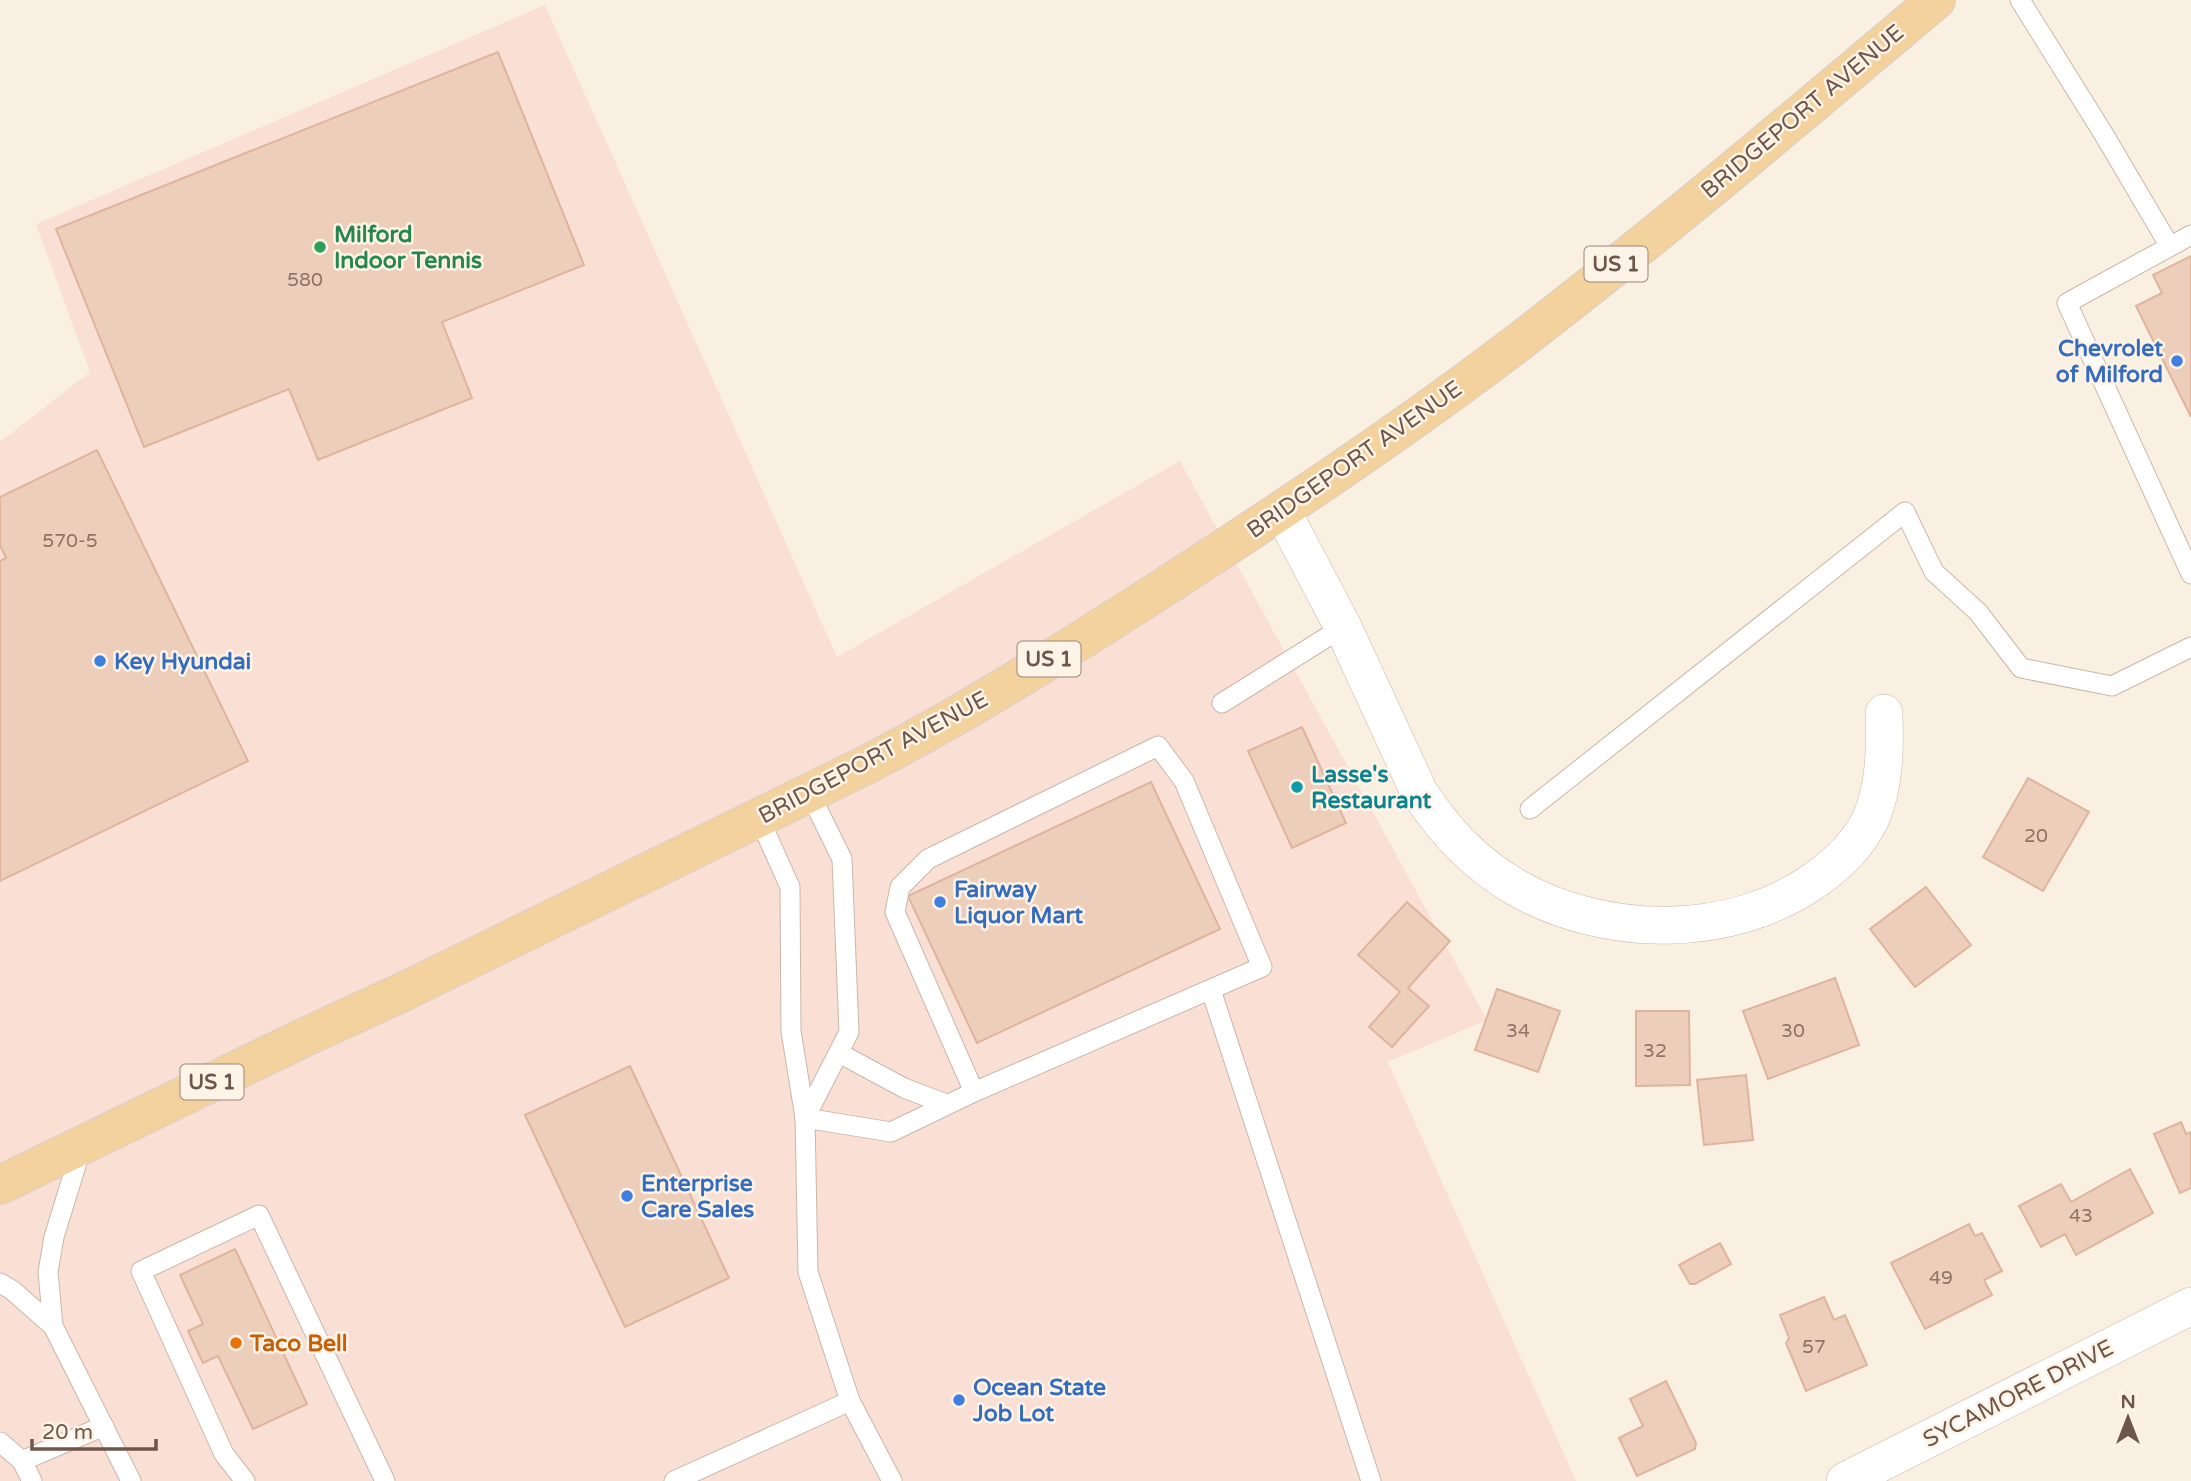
<svg xmlns="http://www.w3.org/2000/svg" width="2191" height="1481" font-family="'Varela Round',sans-serif">
  <style>
    .commercial { fill: #fadfd5 }
    .building { fill: #edcebb; stroke: #dfb49d; stroke-width: 2 }
    .lines { fill: none; stroke-linecap: round; stroke-linejoin: round }
    .lane-casing { stroke: #c9b7a9; stroke-width: 21 }
    .street-casing { stroke: #c9b7a9; stroke-width: 38 }
    .primary-casing { stroke: #d7d0cc; stroke-width: 40 }
    .lane { stroke: #fff; stroke-width: 19 }
    .street { stroke: #fff; stroke-width: 37 }
    .primary { stroke: #f4d29e; stroke-width: 38 }
    .leisure-dot { fill: #2e9e5b; stroke: #fdf4e7; stroke-width: 2.5 }
    .shop-dot { fill: #3f7fe0; stroke: #fdf4e7; stroke-width: 2.5 }
    .culture-dot { fill: #0f9aa8; stroke: #fdf4e7; stroke-width: 2.5 }
    .food-dot { fill: #e8710a; stroke: #fdf4e7; stroke-width: 2.5 }
    .labels { text-anchor: middle; stroke-width: 5; stroke-linejoin: round; paint-order: stroke }
    .number-label { font-size: 19px; fill: #8e7466 }
    .shield { fill: #fdf4e7; stroke: #9a8579; stroke-width: 2 }
    .shield-label { font-size: 21px; font-weight: bold; fill: #6f564a }
    .street-label { font-size: 23px; fill: #6f564a; stroke: #fdf4e7 }
    .leisure-label { font-size: 23px; font-weight: bold; fill: #27864d; stroke: #fdf4e7; text-anchor: start }
    .shop-label { font-size: 23px; font-weight: bold; fill: #366cbe; stroke: #fdf4e7; text-anchor: start }
    .culture-label { font-size: 23px; font-weight: bold; fill: #0d838f; stroke: #fdf4e7; text-anchor: start }
    .food-label { font-size: 23px; font-weight: bold; fill: #c56008; stroke: #fdf4e7; text-anchor: start }
  </style>
  <rect width="100%" height="100%" fill="#faf0e1"/>
  <path class="commercial" d="M545,5L837,657L1180,461L1487,1020L1388,1062L1576,1481H0V442L90,372L36,224Z"/>
  <g class="building">
    <path d="M498,52L584,265L442,322L472,398L318,460L289,389L144,447L56,229Z"/>
    <path d="M2191,256V417L2136,306L2162,293L2153,275Z"/>
    <path d="M97,450L248,761L0,881V561L6,558L0,545V497Z"/>
    <path d="M1302,727L1346,823L1292,848L1248,751Z"/>
    <path d="M2028,778L2089,812L2043,891L1983,857Z"/>
    <path d="M1151,782L1220,929L977,1043L908,896Z"/>
    <path d="M1926,887L1971,945L1915,987L1870,929Z"/>
    <path d="M1407,902L1450,941L1408,988L1429,1006L1392,1047L1369,1027L1400,992L1358,955Z"/>
    <path d="M1835,978L1859,1045L1768,1079L1743,1011Z"/>
    <path d="M1497,989L1560,1011L1538,1072L1475,1050Z"/>
    <path d="M1636,1011H1689L1690,1085L1636,1086Z"/>
    <path d="M630,1066L729,1278L625,1327L525,1115Z"/>
    <path d="M1746,1075L1753,1140L1704,1145L1697,1080Z"/>
    <path d="M2181,1122L2186,1134L2191,1132V1188L2180,1193L2154,1134Z"/>
    <path d="M2130,1169L2153,1213L2076,1255L2065,1234L2041,1247L2019,1206L2061,1184L2071,1202Z"/>
    <path d="M1969,1224L1975,1236L1982,1233L2002,1271L1984,1280L1992,1295L1925,1329L1891,1263Z"/>
    <path d="M1720,1243L1731,1264L1695,1284H1690L1679,1265Z"/>
    <path d="M235,1249L307,1404L253,1429L218,1356L203,1363L188,1331L203,1324L180,1275Z"/>
    <path d="M1824,1297L1834,1320L1845,1315L1867,1365L1806,1391L1786,1343L1789,1338L1780,1315Z"/>
    <path d="M1666,1381L1696,1443L1695,1449L1637,1476L1619,1438L1643,1426L1630,1399Z"/>
  </g>
  <g class="lines">
    <defs>
      <g id="lane">
        <path d="M2020,0L2103,133L2169,245"/>
        <path d="M2191,235L2067,303L2191,574"/>
        <path d="M1222,703L1343,627"/>
        <path d="M1530,809L1905,512L1934,572L1978,612L2021,668L2112,686L2191,647"/>
        <path d="M759,818L790,887L791,1031L805,1118L808,1272L850,1401L892,1481"/>
        <path d="M1211,990L1371,1481"/>
        <path d="M839,1053L904,1088L946,1104"/>
        <path d="M805,1118L891,1132L974,1092L1262,967L1184,781L1158,746L928,859L900,887L895,912L974,1092"/>
        <path d="M805,1118L849,1032L842,859L809,792"/>
        <path d="M82,1146L54,1237L48,1272L53,1326L131,1481"/>
        <path d="M0,1283L12,1290L53,1326"/>
        <path d="M0,1442L22,1461L104,1426"/>
        <path d="M22,1461L32,1481"/>
        <path d="M245,1481L224,1454L141,1271L259,1215L385,1481"/>
        <path d="M674,1481L850,1401"/>
      </g>
      <g id="street">
        <path d="M1282,511L1343,627L1419,792C1445,832 1475,864 1517,888C1605,938 1731,940 1815,880C1839,863 1858,845 1871,818C1885,785 1885,748 1884,713"/>
        <path d="M1845,1481L2191,1306"/>
      </g>
      <path id="primary" d="M0,1185L303,1038L405,991L868,764C966,713 1060,654 1152,595C1282,511 1410,426 1532,332C1670,225 1803,112 1936,0"/>
    </defs>
    <use href="#lane" class="lane-casing"/>
    <use href="#street" class="street-casing"/>
    <use href="#primary" class="primary-casing"/>
    <use href="#lane" class="lane"/>
    <use href="#street" class="street"/>
    <use href="#primary" class="primary"/>
  </g>
  <circle class="leisure-dot" cx="320" cy="247" r="7"/>
  <g class="shop-dot">
    <circle cx="2177" cy="361" r="7"/>
    <circle cx="100" cy="661" r="7"/>
    <circle cx="940" cy="902" r="7"/>
    <circle cx="627" cy="1196" r="7"/>
    <circle cx="959" cy="1400" r="7"/>
  </g>
  <circle class="culture-dot" cx="1297" cy="787" r="7"/>
  <circle class="food-dot" cx="236" cy="1343" r="7"/>
  <g class="labels">
    <g class="number-label">
      <text x="305" y="286">580</text>
      <text x="70" y="547">570-5</text>
      <text x="2036" y="842">20</text>
      <text x="1518" y="1037">34</text>
      <text x="1793" y="1037">30</text>
      <text x="1655" y="1057">32</text>
      <text x="2081" y="1222">43</text>
      <text x="1941" y="1284">49</text>
      <text x="1814" y="1353">57</text>
    </g>
    <g class="shield">
      <rect x="1584.5" y="246.5" width="63" height="35" rx="5"/>
      <rect x="1017.5" y="641.5" width="63" height="35" rx="5"/>
      <rect x="180.5" y="1064.5" width="63" height="35" rx="5"/>
    </g>
    <g class="shield-label">
      <text x="1616" y="271">US 1</text>
      <text x="1049" y="666">US 1</text>
      <text x="212" y="1089">US 1</text>
    </g>
    <g class="street-label">
      <text transform="translate(1802 111) rotate(-40)" y="8">BRIDGEPORT AVENUE</text>
      <text transform="translate(1354 459) rotate(-35)" y="8">BRIDGEPORT AVENUE</text>
      <text transform="translate(873 757) rotate(-28)" y="8">BRIDGEPORT AVENUE</text>
      <text transform="translate(2018 1393) rotate(-27)" y="8">SYCAMORE DRIVE</text>
    </g>
    <g class="leisure-label">
      <text x="334" y="242">Milford<tspan x="334" dy="26">Indoor Tennis</tspan></text>
    </g>
    <g class="shop-label">
      <text x="2163" y="356" text-anchor="end">Chevrolet<tspan x="2163" dy="26">of Milford</tspan></text>
      <text x="114" y="669">Key Hyundai</text>
      <text x="954" y="897">Fairway<tspan x="954" dy="26">Liquor Mart</tspan></text>
      <text x="641" y="1191">Enterprise<tspan x="641" dy="26">Care Sales</tspan></text>
      <text x="973" y="1395">Ocean State<tspan x="973" dy="26">Job Lot</tspan></text>
    </g>
    <g class="culture-label">
      <text x="1311" y="782">Lasse's<tspan x="1311" dy="26">Restaurant</tspan></text>
    </g>
    <g class="food-label">
      <text x="250" y="1351">Taco Bell</text>
    </g>
  </g>
  <g transform="translate(2128 1418)" stroke="#fdf4e7" stroke-width="5" paint-order="stroke">
  <path d="M0-5L12 26L0 18L-12 26Z" fill="#6f564a"/>
  <text y="-10" font-size="19" font-weight="bold" text-anchor="middle" fill="#6f564a">N</text>
  </g>
  <path d="M32 1439v10h124v-10" fill="none" stroke="#6f564a" stroke-width="3.5"/>
  <text x="42" y="1439" font-size="21" fill="#6f564a" stroke="#fdf4e7" stroke-width="5" paint-order="stroke">20 m</text>
</svg>
